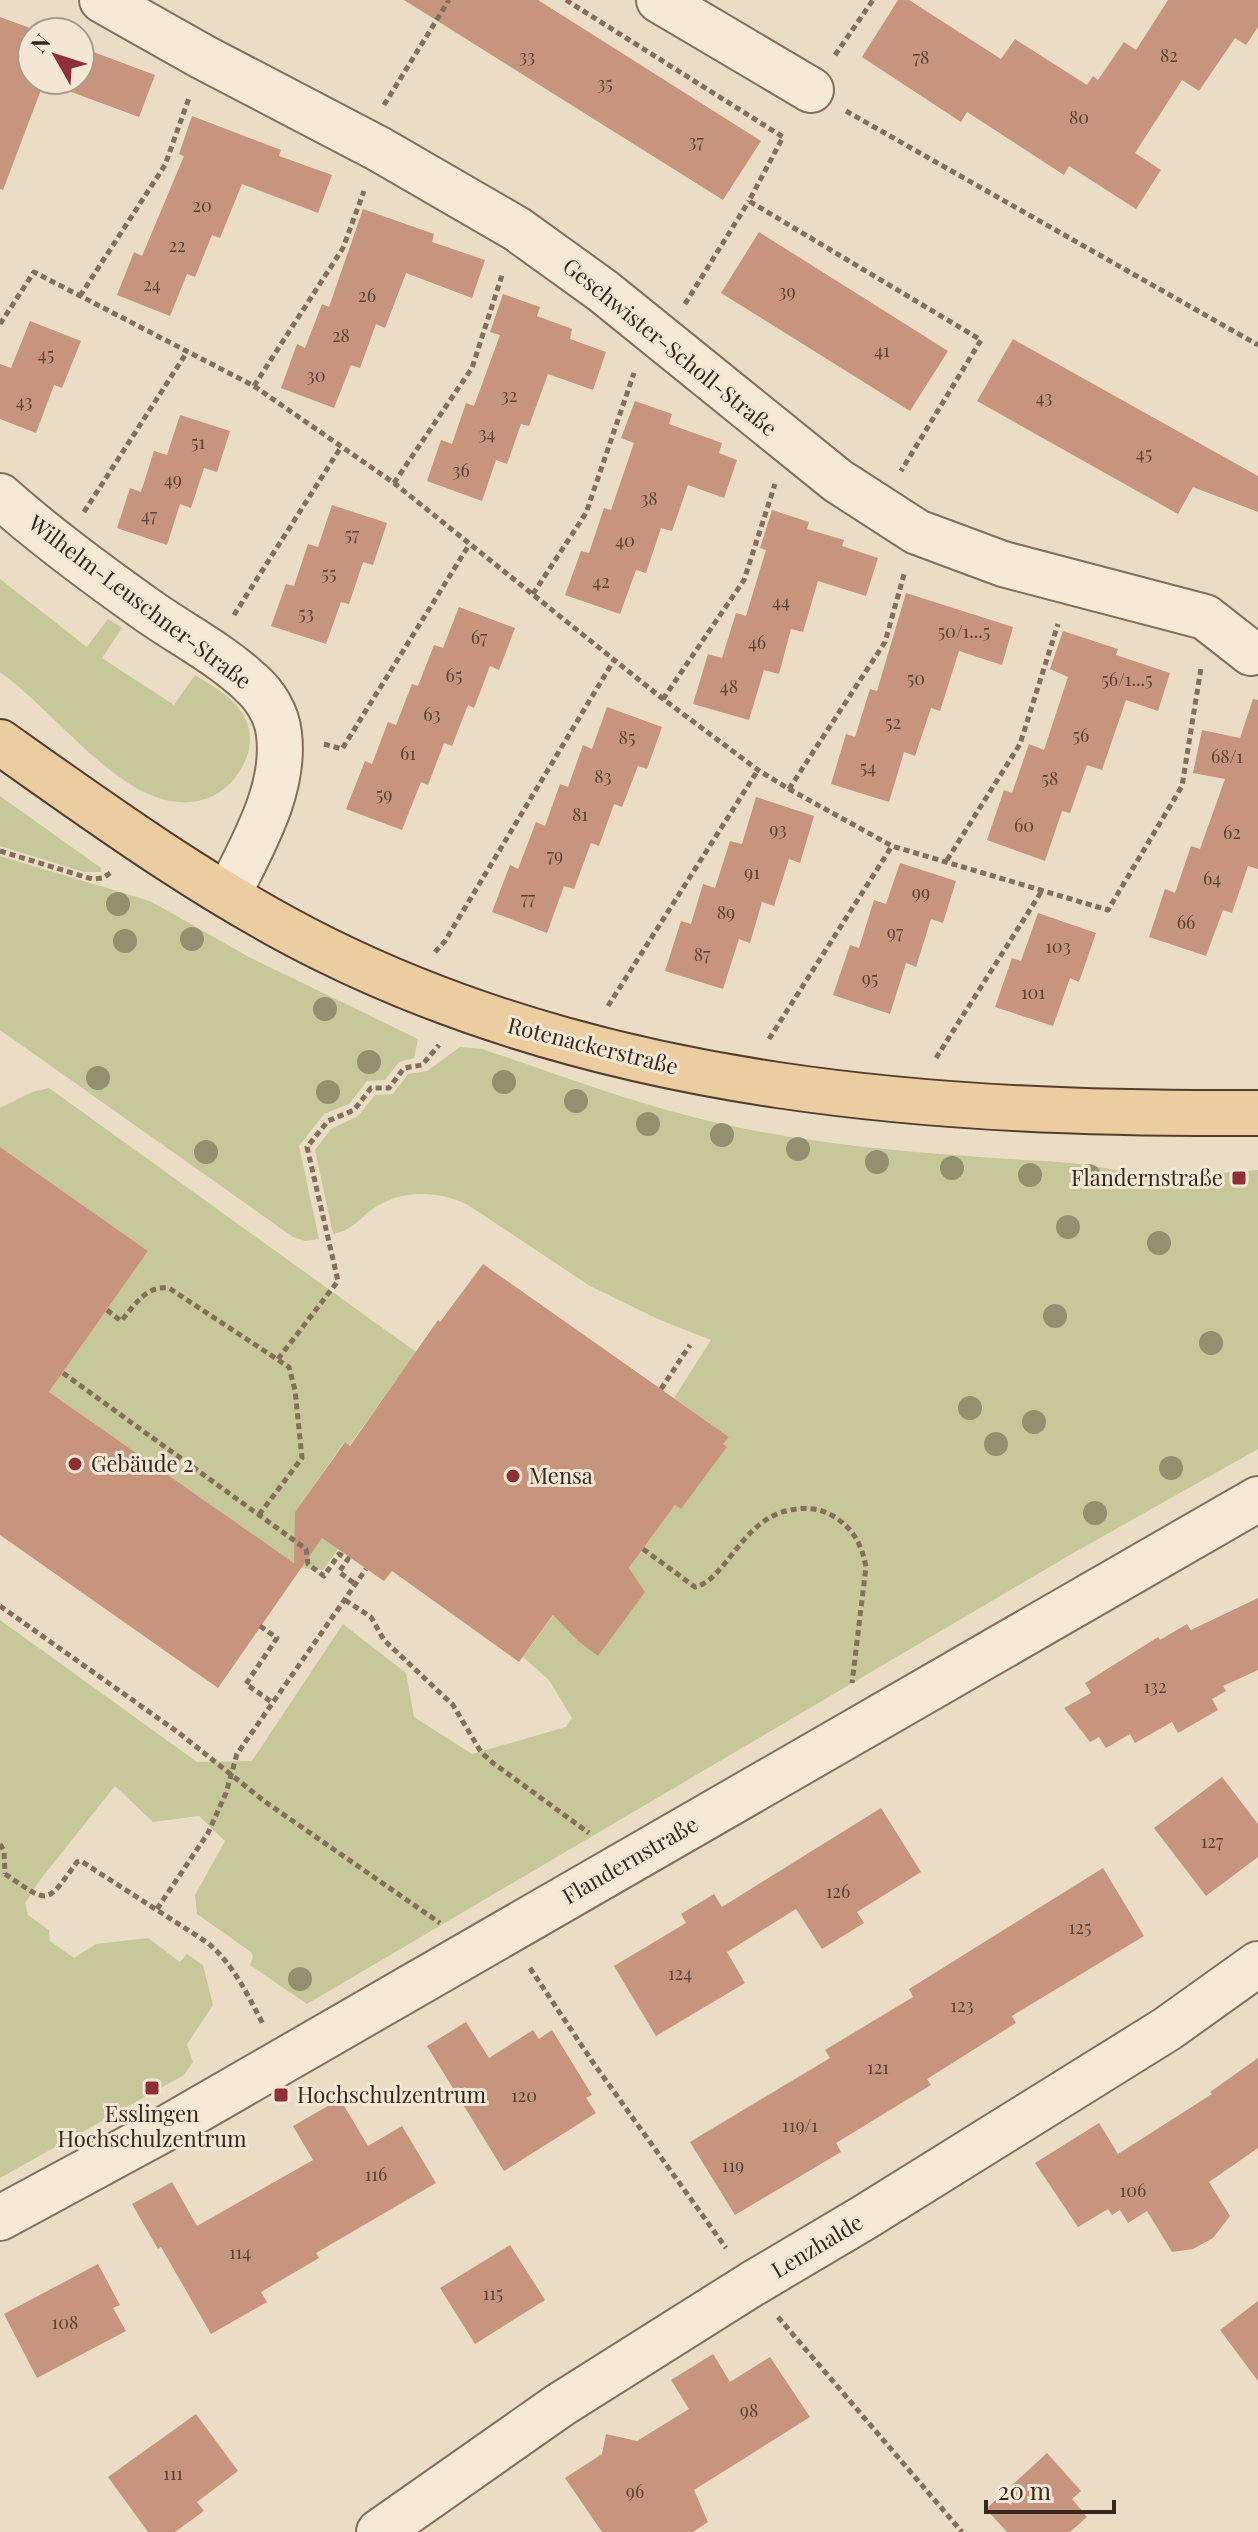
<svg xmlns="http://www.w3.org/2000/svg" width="1258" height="2532" font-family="'Playfair Display',serif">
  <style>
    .green { fill: #c7c899 }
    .building { fill: #c7957d }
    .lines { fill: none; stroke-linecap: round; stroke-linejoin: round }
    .minor-casing { stroke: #846e5c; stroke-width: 48 }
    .major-casing { stroke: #533d30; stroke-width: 48 }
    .path { stroke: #846e5c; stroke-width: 5; stroke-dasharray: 6 4; stroke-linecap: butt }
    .minor { stroke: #f6ead7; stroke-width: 44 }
    .major { stroke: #eccd9f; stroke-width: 44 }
    .tree { fill: #92906e }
    .poi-dot { fill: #8f3039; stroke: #f3e7d4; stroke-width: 3 }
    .labels { text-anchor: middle; stroke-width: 6; stroke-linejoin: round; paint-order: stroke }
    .number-label { font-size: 18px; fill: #5a4336 }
    .street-label { font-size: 22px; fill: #36281f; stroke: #f3e7d4 }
    .poi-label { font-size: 22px; fill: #36281f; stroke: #f3e7d4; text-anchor: start }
  </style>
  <rect width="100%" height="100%" fill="#ebdcc5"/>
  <g class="green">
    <path d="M0,579L87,647L108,619L122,628L102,658L174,705L195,675C214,687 235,698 245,718C252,732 251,746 246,759C231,795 199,809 162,799C107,784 49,707 0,672Z"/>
    <path d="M0,796L101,868V872H84L0,846Z"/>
    <path d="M0,856L150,901L249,957L418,1039L414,1058L399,1062L385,1080L367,1081L349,1104L324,1114L299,1146L319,1239L305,1241L293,1237L0,1030Z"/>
    <path d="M460,1047L482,1049C557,1074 632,1103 709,1121C824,1148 941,1155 1059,1162C1091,1164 1122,1173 1155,1175C1189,1178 1224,1172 1258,1170V1449L1075,1552L307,2004L250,1965L253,1956L251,1952L197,1914L195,1895L225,1841L199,1816L153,1822L115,1786L40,1880L25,1903L28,1915L49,1930L50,1941L74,1958L96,1944L148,1938L180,1962L187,1954L203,1965L213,2005L187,2044L193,2062L184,2075L0,2178V1620L197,1762L252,1761L343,1624L406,1673L414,1717L472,1754L566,1727L572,1718L549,1680L523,1657L556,1612L576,1639L593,1652L625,1574L675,1505L681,1508L727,1447L723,1444L729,1437L674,1398L711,1340L658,1319L590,1286L468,1205C437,1190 399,1189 370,1211C357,1221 350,1231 333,1234L315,1150L331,1129L358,1116L375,1095L393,1094L408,1074L427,1071Z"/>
    <path d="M49,1088L416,1352L349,1446L344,1442L295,1512L296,1519L338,1549L323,1570L301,1568L49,1392L148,1251L0,1147V1108L32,1092Z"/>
  </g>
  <g class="building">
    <path d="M404,0H538L761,141L723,200Z"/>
    <path d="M898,0H909L1001,59L1015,39L1087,85L1093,76L1098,80L1124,42L1136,50L1168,0H1258V27L1246,45L1235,38L1199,91L1182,80L1135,153L1161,170L1136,209L1069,166L1064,175L967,112L961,122L862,57Z"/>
    <path d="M0,17L41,32H32V80H80V47L155,75L139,117L44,82L3,190L0,189Z"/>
    <path d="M192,116L281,150L279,156L332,175L318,213L242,184L220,238L212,235L195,277L187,274L170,316L117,295L134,252L142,256L184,156L179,154Z"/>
    <path d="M363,209L434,234L432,242L485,260L472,298L406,273L385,328L376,324L360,368L351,365L334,408L281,388L297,344L305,348L322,304L329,307Z"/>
    <path d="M759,232L948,351L910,411L721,293Z"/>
    <path d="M503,294L540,307L537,316L572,329L570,339L606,352L593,390L548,374L529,426L521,424L507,464L496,460L482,501L427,481L441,440L452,444L466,403L474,406L500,335L490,332Z"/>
    <path d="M30,321L81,341L62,388L54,385L36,433L0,419V364L11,368Z"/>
    <path d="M1013,339L1258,476V512L1193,487L1178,514L977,401Z"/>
    <path d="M635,401L672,414L669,424L722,443L719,453L737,460L724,498L688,485L672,531L661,528L646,573L636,570L620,614L565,595L581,551L589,553L604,508L611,510L634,443L621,438Z"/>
    <path d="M180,415L230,431L217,472L204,468L191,508L180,504L167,545L117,528L130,488L141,492L154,451L167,455Z"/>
    <path d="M332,505L387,523L373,565L363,562L349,604L341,602L326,644L271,626L286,584L294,586L308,544L318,547Z"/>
    <path d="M772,510L809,522L807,529L844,540L842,546L878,558L866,596L818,581L803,632L791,629L779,674L764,670L749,720L693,704L708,654L722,658L736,613L746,616L766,550L760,548Z"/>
    <path d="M906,593L1013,627L1002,665L959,651L940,711L931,708L915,756L904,752L889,802L831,784L846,734L855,737L870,689L877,691Z"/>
    <path d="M459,607L515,628L499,670L490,666L474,708L468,705L452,746L444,743L428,785L421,782L402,830L346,809L365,761L372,764L388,722L396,725L412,684L418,686L434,645L443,648Z"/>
    <path d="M1063,631L1118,649L1116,655L1170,673L1158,711L1126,700L1102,770L1087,765L1070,813L1062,811L1045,861L987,840L1004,790L1012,793L1029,744L1044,750L1068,677L1050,669Z"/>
    <path d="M1253,699L1258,700V869L1248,866L1232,913L1223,910L1206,956L1149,937L1165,889L1175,893L1191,846L1200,849L1225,779L1193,773L1202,730L1240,738Z"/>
    <path d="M607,707L662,727L647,769L638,766L622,807L614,804L599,846L591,843L574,889L564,886L547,933L492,912L510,865L518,869L536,822L545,826L560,784L568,787L583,745L592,749Z"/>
    <path d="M756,797L814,816L800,863L789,859L774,906L762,902L750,943L739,939L723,989L665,971L681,921L691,924L703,884L715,888L730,841L742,844Z"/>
    <path d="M900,863L956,881L943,923L931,919L916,967L906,963L890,1014L833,995L850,945L859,948L874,900L886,904Z"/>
    <path d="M1038,913L1096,933L1079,982L1070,978L1053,1026L995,1007L1012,958L1021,961Z"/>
    <path d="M0,1147L148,1251L49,1392L294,1563L295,1512L345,1442L350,1446L438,1320L440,1322L483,1264L729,1437L723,1444L727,1447L681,1509L675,1505L629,1568L645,1592L598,1656L578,1641L553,1615L519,1662L392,1571L384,1581L322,1538L218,1688L0,1535Z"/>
    <path d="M1258,1598V1670L1223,1686L1226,1691L1212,1699L1218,1710L1178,1733L1172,1722L1135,1743L1130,1734L1106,1748L1099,1737L1090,1742L1064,1708L1091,1693L1085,1683L1158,1637L1160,1640L1187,1624L1191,1630Z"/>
    <path d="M1222,1777L1258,1824V1857L1206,1896L1154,1828Z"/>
    <path d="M881,1808L921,1872L857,1912L864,1923L822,1949L796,1909L727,1952L745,1983L656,2036L614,1966L686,1923L681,1914L714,1894L722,1907Z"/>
    <path d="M1103,1868L1144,1936L1012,2016L1016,2023L927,2079L931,2085L836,2143L841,2152L735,2215L690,2142L830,2058L825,2050L913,1997L909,1989Z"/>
    <path d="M466,2022L489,2058L533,2030L539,2039L552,2030L592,2095L586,2098L596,2113L504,2171L427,2046Z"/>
    <path d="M1258,2058V2148L1209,2182L1230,2216L1213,2238L1193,2249L1172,2252L1147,2211L1128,2223L1120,2210L1112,2215L1108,2209L1078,2227L1035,2163L1099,2123L1118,2154L1212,2094L1210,2092Z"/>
    <path d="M340,2099L368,2146L402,2126L436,2183L316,2253L319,2258L261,2292L267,2302L211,2334L161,2247L158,2249L132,2204L172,2182L197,2226L313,2160L293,2126Z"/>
    <path d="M510,2245L545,2300L475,2344L440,2288Z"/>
    <path d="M98,2264L120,2305L113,2308L126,2331L37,2378L4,2314Z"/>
    <path d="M1258,2301V2381L1220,2330Z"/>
    <path d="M713,2354L730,2382L770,2357L810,2417L694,2490L708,2522L693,2532H602L565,2478L602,2454L606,2434L637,2441L689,2409L671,2380Z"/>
    <path d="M196,2414L238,2471L197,2502L204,2511L175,2532H148L108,2477Z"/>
    <path d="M1047,2453L1081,2491L1072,2499L1087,2517L1070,2532H1007L986,2509Z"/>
  </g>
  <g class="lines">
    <defs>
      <g id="minor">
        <path d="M102,0L203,57L379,149L517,229L603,291L838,481L917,532L1003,564L1205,617L1251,653"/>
        <path d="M659,0L811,90"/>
        <path d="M0,496C47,538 99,576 150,612C183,635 220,654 250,682C265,695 277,714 279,734C286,791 251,847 228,895"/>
        <path d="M0,2218L170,2126L1258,1499"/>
        <path d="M379,2532L560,2405L752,2284L865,2217L1167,2029L1258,1964"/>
      </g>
      <path id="major" d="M0,742C103,815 211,893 324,949C612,1092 941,1115 1258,1113"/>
    </defs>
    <use href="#minor" class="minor-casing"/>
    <use href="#major" class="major-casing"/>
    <g class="path">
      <path d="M566,0L783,137L749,201L981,340L901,471"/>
      <path d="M835,55L873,0"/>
      <path d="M384,105L449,0"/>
      <path d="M846,111L1258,345"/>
      <path d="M80,296L165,165L189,98"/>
      <path d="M685,304L749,201"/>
      <path d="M0,324L34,272L254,386L394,483L663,699L758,770L789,789L892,846L1108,910L1182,786L1201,668"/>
      <path d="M254,386L343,248L364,191"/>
      <path d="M394,483L472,368L503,272"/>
      <path d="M84,512L187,352"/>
      <path d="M533,594L586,513L634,373"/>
      <path d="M234,615L341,447"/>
      <path d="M663,699L744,580L775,484"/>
      <path d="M324,744L342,749L469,545"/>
      <path d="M789,789L885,642L905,571"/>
      <path d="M0,851L92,879L103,878L113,871"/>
      <path d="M947,860L1020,744L1058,624"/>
      <path d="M435,952L445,941L614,660"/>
      <path d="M608,1006L758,770"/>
      <path d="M769,1039L892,846"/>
      <path d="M936,1058L1043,889"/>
      <path d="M107,1310L121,1321C135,1305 146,1285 169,1288L289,1367L295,1390L302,1458L258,1516"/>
      <path d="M278,1359L338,1281L307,1147L328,1121L354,1110L371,1088H389L404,1068L422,1065L439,1045"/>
      <path d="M63,1373L306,1549L308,1564L324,1576L339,1554L348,1559L339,1572L355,1584"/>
      <path d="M661,1389L690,1345"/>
      <path d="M643,1549L695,1587C726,1580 742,1519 790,1510C805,1507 820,1508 833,1516C853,1528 862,1545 866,1567L852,1683"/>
      <path d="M345,1600L371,1617L384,1640L453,1705L481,1752L493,1763L589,1833"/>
      <path d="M0,1606L179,1733L264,1801L440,1923"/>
      <path d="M260,1626L277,1638L246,1684L273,1703"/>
      <path d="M0,1844L4,1851L5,1874"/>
      <path d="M5,1874C50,1904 45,1906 77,1862L81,1861L208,1943C234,1965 247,1994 263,2024"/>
      <path d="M157,1909L208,1833L226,1793L237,1754L366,1569"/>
      <path d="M530,1968L592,2061L726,2248"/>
      <path d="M778,2317L962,2532"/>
    </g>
    <use href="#minor" class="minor"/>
    <use href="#major" class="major"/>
  </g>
  <g class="tree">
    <circle cx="118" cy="904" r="12"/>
    <circle cx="192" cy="939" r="12"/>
    <circle cx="125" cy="941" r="12"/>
    <circle cx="325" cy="1009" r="12"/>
    <circle cx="369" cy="1062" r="12"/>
    <circle cx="98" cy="1078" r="12"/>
    <circle cx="504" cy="1082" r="12"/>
    <circle cx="328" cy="1092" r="12"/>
    <circle cx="576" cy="1101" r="12"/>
    <circle cx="648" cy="1124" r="12"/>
    <circle cx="722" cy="1135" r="12"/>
    <circle cx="798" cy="1149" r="12"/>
    <circle cx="206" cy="1152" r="12"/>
    <circle cx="877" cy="1162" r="12"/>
    <circle cx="952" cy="1168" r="12"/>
    <circle cx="1030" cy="1175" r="12"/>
    <circle cx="1089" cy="1176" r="12"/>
    <circle cx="1068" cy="1227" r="12"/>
    <circle cx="1159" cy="1243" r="12"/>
    <circle cx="1055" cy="1316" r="12"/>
    <circle cx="1211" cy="1343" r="12"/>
    <circle cx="970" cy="1408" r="12"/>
    <circle cx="1034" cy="1422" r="12"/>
    <circle cx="996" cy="1444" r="12"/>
    <circle cx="1171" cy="1468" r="12"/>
    <circle cx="1095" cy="1513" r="12"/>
    <circle cx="300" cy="1979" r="12"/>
  </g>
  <g class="poi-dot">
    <rect x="1231" y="1170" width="16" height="16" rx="4"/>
    <circle cx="75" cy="1464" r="8"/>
    <circle cx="513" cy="1476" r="8"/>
    <rect x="144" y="2080" width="16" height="16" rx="4"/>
    <rect x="273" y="2087" width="16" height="16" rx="4"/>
  </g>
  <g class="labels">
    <g class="number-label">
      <text x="1169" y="62">82</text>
      <text x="527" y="63">33</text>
      <text x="921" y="64">78</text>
      <text x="605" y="90">35</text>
      <text x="1079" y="124">80</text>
      <text x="696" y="148">37</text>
      <text x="202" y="212">20</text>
      <text x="177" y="252">22</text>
      <text x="152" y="291">24</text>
      <text x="787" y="298">39</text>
      <text x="367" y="302">26</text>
      <text x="341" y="342">28</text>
      <text x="882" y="357">41</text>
      <text x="46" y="361">45</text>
      <text x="316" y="382">30</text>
      <text x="509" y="402">32</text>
      <text x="1044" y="404">43</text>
      <text x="24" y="408">43</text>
      <text x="487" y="440">34</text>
      <text x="198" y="449">51</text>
      <text x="1144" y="460">45</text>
      <text x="461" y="477">36</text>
      <text x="173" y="486">49</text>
      <text x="649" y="505">38</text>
      <text x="149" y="522">47</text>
      <text x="352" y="541">57</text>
      <text x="625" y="547">40</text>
      <text x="329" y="580">55</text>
      <text x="601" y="588">42</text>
      <text x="781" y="608">44</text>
      <text x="306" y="620">53</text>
      <text x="964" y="638">50/1...5</text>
      <text x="479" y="644">67</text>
      <text x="757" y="649">46</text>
      <text x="454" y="682">65</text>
      <text x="916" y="685">50</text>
      <text x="1127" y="686">56/1...5</text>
      <text x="729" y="693">48</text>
      <text x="432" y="721">63</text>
      <text x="893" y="729">52</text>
      <text x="1081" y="742">56</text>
      <text x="627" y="744">85</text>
      <text x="408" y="760">61</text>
      <text x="1227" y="763">68/1</text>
      <text x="868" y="774">54</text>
      <text x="603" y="783">83</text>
      <text x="1050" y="785">58</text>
      <text x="384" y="801">59</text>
      <text x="580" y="821">81</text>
      <text x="1024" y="832">60</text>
      <text x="778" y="836">93</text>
      <text x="1232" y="839">62</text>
      <text x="555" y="862">79</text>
      <text x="752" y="879">91</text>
      <text x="1212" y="885">64</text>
      <text x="921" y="899">99</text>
      <text x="528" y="905">77</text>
      <text x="726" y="919">89</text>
      <text x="1186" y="929">66</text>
      <text x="895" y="939">97</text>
      <text x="1058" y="953">103</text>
      <text x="702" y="961">87</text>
      <text x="870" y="985">95</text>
      <text x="1033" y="999">101</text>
      <text x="1155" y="1693">132</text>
      <text x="1212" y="1848">127</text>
      <text x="838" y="1898">126</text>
      <text x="1080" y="1934">125</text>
      <text x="680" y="1980">124</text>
      <text x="962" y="2012">123</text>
      <text x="878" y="2074">121</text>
      <text x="524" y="2102">120</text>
      <text x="800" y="2132">119/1</text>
      <text x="733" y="2172">119</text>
      <text x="376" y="2181">116</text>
      <text x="1133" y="2197">106</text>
      <text x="240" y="2259">114</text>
      <text x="493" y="2300">115</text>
      <text x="65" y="2329">108</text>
      <text x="749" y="2417">98</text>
      <text x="173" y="2480">111</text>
      <text x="635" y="2498">96</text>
    </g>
    <g class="street-label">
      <text transform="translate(670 347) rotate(39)" y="8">Geschwister-Scholl-Straße</text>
      <text transform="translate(140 602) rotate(37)" y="8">Wilhelm-Leuschner-Straße</text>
      <text transform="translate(593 1046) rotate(14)" y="8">Rotenackerstraße</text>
      <text transform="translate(630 1860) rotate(-30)" y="8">Flandernstraße</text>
      <text transform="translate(817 2246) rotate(-31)" y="8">Lenzhalde</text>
    </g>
    <g class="poi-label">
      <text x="1223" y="1186" text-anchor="end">Flandernstraße</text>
      <text x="91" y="1472">Gebäude 2</text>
      <text x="529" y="1484">Mensa</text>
      <text x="297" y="2103">Hochschulzentrum</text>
      <text x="152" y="2122" text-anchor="middle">Esslingen<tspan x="152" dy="25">Hochschulzentrum</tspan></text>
    </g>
  </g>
  <g transform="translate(56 56) rotate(309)"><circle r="38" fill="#f3e7d4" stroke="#a79b8c" stroke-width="2"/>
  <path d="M0-6L14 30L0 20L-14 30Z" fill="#8f3039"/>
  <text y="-12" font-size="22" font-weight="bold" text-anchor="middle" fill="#36281f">N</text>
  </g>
  <path d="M986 2500v12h128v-12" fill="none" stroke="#36281f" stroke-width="4"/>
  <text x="998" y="2500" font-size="24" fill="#36281f" stroke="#f3e7d4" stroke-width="6" paint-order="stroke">20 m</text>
</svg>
